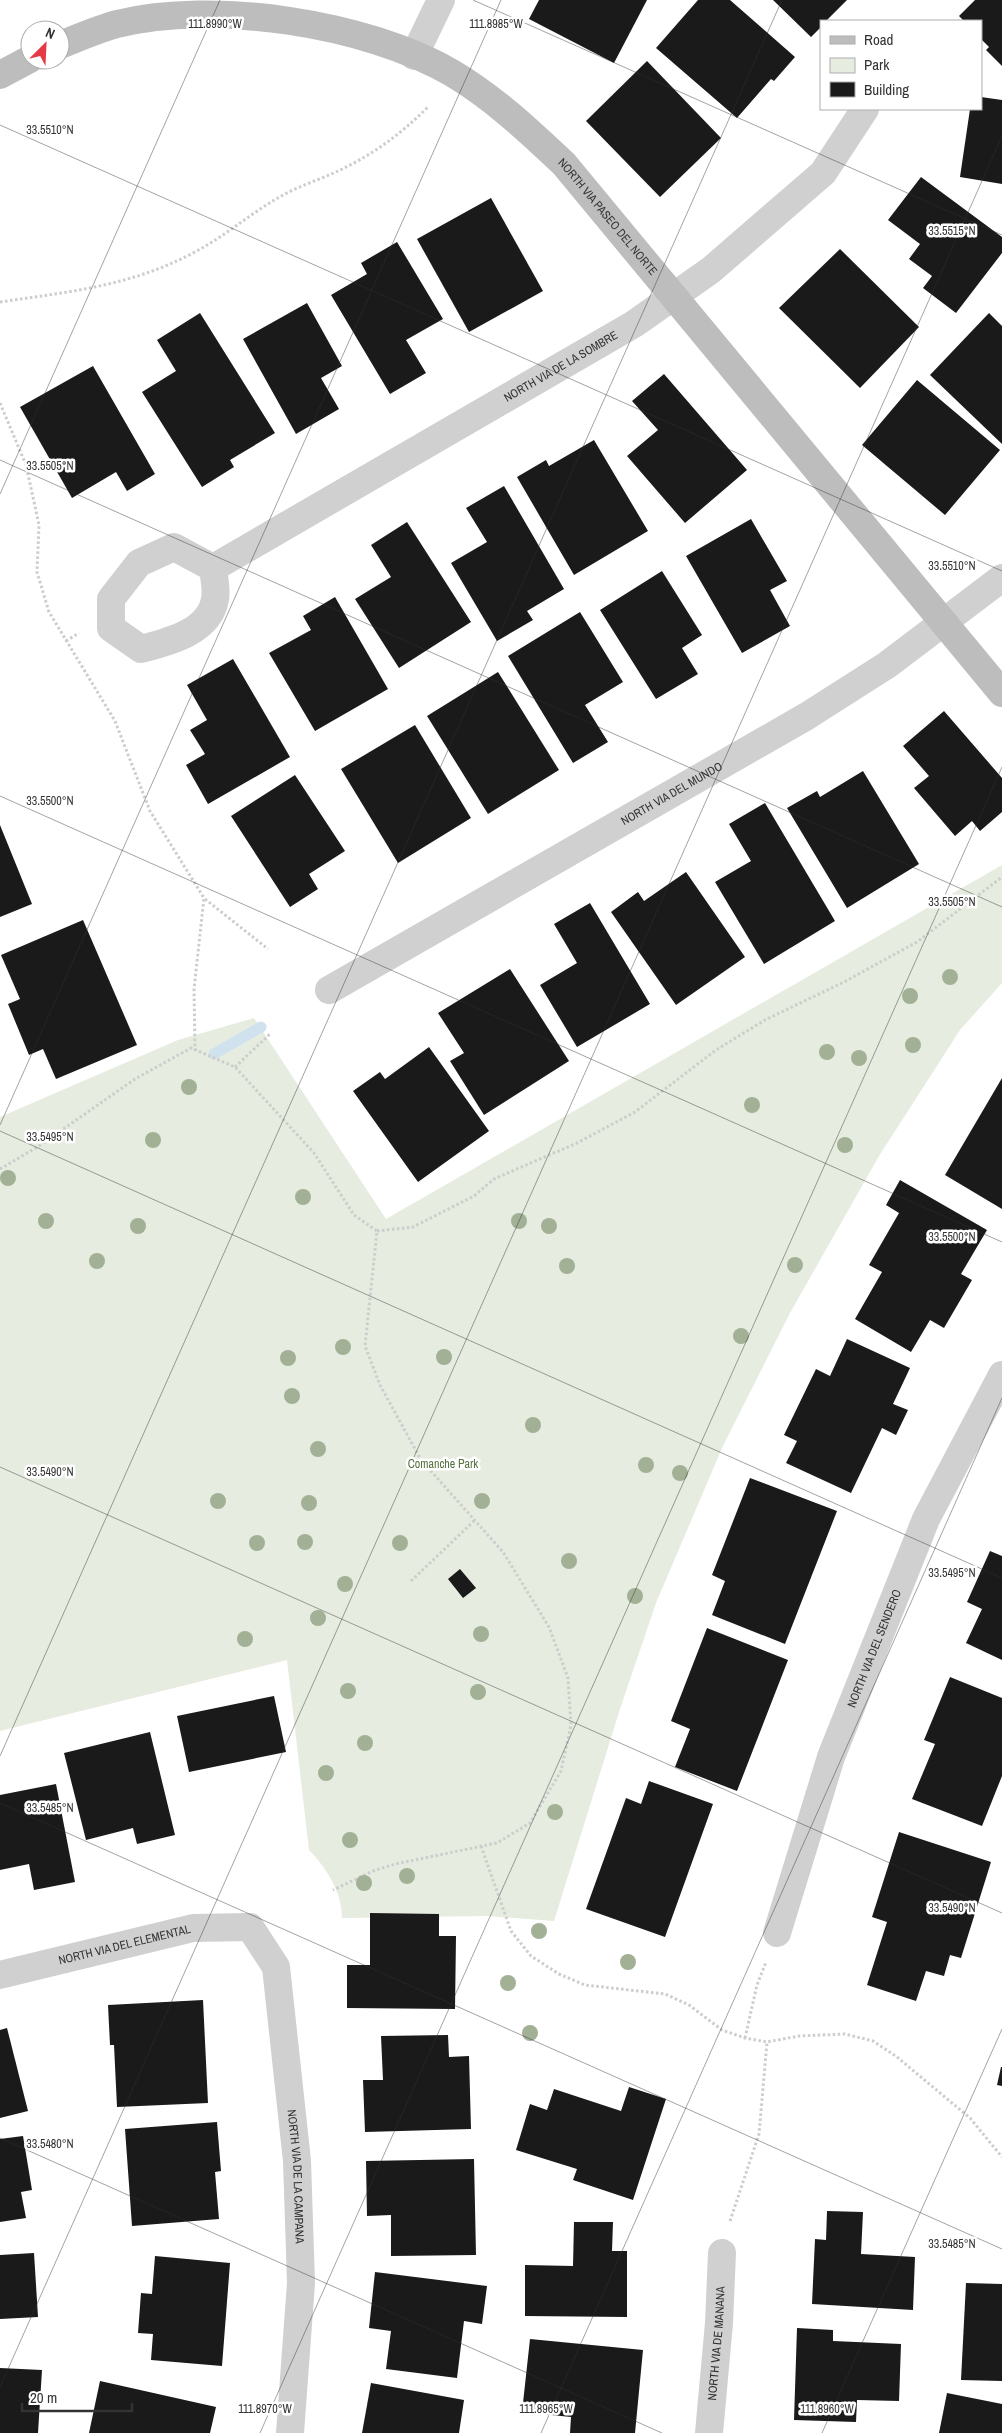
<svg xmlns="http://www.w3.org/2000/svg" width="1002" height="2433" font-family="'Archivo Narrow',sans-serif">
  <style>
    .green { fill: #e6ecdf }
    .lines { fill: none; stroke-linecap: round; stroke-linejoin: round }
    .stream { stroke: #cfe2ee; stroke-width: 11 }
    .building { fill: #1a1a1a }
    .path { stroke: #cdcdcd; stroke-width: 3; stroke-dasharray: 2.5 2.5; stroke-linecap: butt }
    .street { stroke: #d0d0d0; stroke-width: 28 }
    .secondary { stroke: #bdbdbd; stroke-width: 28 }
    .tree { fill: #a2b095 }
    .ticks { fill: none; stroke: #333; stroke-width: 1; stroke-opacity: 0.45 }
    .labels { text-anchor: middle; stroke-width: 5; stroke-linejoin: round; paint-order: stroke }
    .street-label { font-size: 12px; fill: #333; stroke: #fff }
    .park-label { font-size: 12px; fill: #56703f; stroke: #fff }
    .ticks-label { font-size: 12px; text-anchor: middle; fill: #333; stroke: #fff; stroke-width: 5; stroke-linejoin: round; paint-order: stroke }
  </style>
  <rect width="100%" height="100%" fill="#fff"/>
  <path class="green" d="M1002,865V983L960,1030L879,1156L790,1313L722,1448L656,1603L620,1709L554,1921L486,1916L342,1918C342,1892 327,1869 309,1850L287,1660L0,1731V1117L178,1040L254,1018L386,1219Z"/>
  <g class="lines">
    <path class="stream" d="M214,1054L261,1027"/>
  </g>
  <g class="building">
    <path d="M539,0H647L614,63L529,19Z"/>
    <path d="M698,0H730L795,57L774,81L771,79L737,118L656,48Z"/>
    <path d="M773,0H847L826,21H821V27L811,37Z"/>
    <path d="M975,0H1002V66L986,50L989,47L981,39V21H964L959,16Z"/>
    <path d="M647,61L721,138L660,197L586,121Z"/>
    <path d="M981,97L1002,100V184L960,177L970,109H981Z"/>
    <path d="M921,177L1002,237V253L956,313L923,288L932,276L909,259L920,244L888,220Z"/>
    <path d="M491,198L543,291L469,332L417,239Z"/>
    <path d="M397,242L443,319L406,340L426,373L390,394L331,295L367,274L361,263Z"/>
    <path d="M840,249L919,327L860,388L779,308Z"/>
    <path d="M307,303L342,366L321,378L339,409L296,434L243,339Z"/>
    <path d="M200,313L275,433L230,460L234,467L202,487L142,392L176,371L157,340Z"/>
    <path d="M989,313L1002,326V444L930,375Z"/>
    <path d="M93,366L155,474L127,491L116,472L72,498L20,407Z"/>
    <path d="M664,374L747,470L685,523L627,456L658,430L632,401Z"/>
    <path d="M917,380L1000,450L945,515L862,445Z"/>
    <path d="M594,440L648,531L574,575L517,477L546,460L549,466Z"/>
    <path d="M504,486L564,589L527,611L533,620L497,641L451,563L487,542L466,508Z"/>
    <path d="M751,519L787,581L770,590L790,626L742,653L686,556Z"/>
    <path d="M407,522L471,622L399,668L355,599L391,577L371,545Z"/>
    <path d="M662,571L702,635L682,648L698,674L656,699L600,610Z"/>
    <path d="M335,597L388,689L315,731L269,653L311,630L303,616Z"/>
    <path d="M580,612L623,682L585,705L608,742L573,763L508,656Z"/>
    <path d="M233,659L290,757L208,804L186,765L205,754L190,730L207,720L187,685Z"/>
    <path d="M498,672L559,770L488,814L427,716Z"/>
    <path d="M944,711L1002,778V812L980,831L972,821L955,836L914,788L929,776L903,746Z"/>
    <path d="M415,725L471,818L398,863L341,769Z"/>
    <path d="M863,771L919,864L847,908L787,808L817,791L820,797Z"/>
    <path d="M295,775L345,851L309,874L318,889L290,907L231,816Z"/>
    <path d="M765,803L835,921L764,964L715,882L751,861L729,824Z"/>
    <path d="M0,825L32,904L0,917Z"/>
    <path d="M686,872L745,957L676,1005L611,912L638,892L644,901Z"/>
    <path d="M590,903L650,1004L577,1047L540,985L577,963L554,924Z"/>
    <path d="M83,920L137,1045L56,1079L43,1049L29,1055L8,1004L20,999L1,955Z"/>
    <path d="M510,969L569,1061L484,1115L450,1061L464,1053L438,1013Z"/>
    <path d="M429,1047L489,1131L418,1182L353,1091L380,1072L385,1079Z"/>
    <path d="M1002,1078V1209L945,1175Z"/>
    <path d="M900,1180L987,1230L961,1274L972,1280L944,1328L930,1320L911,1352L855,1319L882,1272L869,1265L899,1213L886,1205Z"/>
    <path d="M847,1339L910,1368L893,1404L908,1410L896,1435L882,1428L851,1493L786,1463L797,1441L784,1435L816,1369L830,1376Z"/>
    <path d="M750,1478L837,1511L785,1644L712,1615L725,1581L712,1575Z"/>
    <path d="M990,1551L1002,1556V1660L966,1643L982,1609L967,1602Z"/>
    <path d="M460,1569L476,1588L463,1598L448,1579Z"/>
    <path d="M707,1628L788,1660L737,1791L675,1767L690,1729L671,1721Z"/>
    <path d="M950,1677L1002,1698V1776L982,1826L912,1799L935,1744L924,1740Z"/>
    <path d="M274,1696L286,1752L189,1772L177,1716Z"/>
    <path d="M150,1732L175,1835L137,1844L133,1828L86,1840L64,1753Z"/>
    <path d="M649,1781L713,1804L665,1937L586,1909L626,1798L641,1804Z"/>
    <path d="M56,1784L75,1882L34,1890L29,1864L0,1870V1795Z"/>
    <path d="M899,1832L991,1862L961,1958L950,1955L944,1976L926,1971L916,2001L867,1985L887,1922L872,1917Z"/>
    <path d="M370,1913L439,1914V1936H456L455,2009L347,2008V1965H370Z"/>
    <path d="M203,2000L208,2103L117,2107L114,2045H110L108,2005Z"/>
    <path d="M7,2028L28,2111L0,2118V2030Z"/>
    <path d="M448,2035L449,2057L469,2056L471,2129L365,2132L363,2080H383L381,2036Z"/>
    <path d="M1001,2067H1002V2086L997,2085Z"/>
    <path d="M629,2087L666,2099L633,2200L573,2180L577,2169L516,2150L530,2104L547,2110L554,2089L621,2111Z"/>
    <path d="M217,2122L221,2171L215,2172L219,2219L132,2226L125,2129Z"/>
    <path d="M23,2136L32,2190L21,2192L26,2218L0,2222V2139Z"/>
    <path d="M474,2159L476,2255L391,2256V2215L367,2216L366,2161Z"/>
    <path d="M827,2211L863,2212L861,2254L915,2257L913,2310L812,2304L815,2239L826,2240Z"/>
    <path d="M574,2222H613L612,2251H627V2317L525,2316V2265L573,2266Z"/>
    <path d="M34,2253L38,2317L0,2319V2255Z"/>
    <path d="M155,2256L230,2263L222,2366L151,2360L153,2334L138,2333L141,2293L152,2294Z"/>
    <path d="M375,2272L487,2286L482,2324L464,2321L457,2378L386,2369L391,2331L369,2328Z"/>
    <path d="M966,2283L1002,2284V2381L961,2380Z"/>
    <path d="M797,2328L833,2330V2341L901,2344L899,2401L857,2400L856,2422L794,2420Z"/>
    <path d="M530,2339L643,2350L635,2433H570L571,2417L522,2412Z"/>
    <path d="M0,2368L42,2370L38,2433H0Z"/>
    <path d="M100,2381L216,2407L210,2433H89Z"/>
    <path d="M371,2383L464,2400L459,2433H362Z"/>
    <path d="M947,2393L1002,2404V2433H939Z"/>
  </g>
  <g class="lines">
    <g class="path">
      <path d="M0,302C68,292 131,286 193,253C226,236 253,211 285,194C302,185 321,179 338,171C374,154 401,134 429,106"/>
      <path d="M0,403L26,465L39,525L37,572L49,612L115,721L150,811L204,898L194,989L195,1050"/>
      <path d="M66,641L79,633"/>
      <path d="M205,899L268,949"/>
      <path d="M235,1067L270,1034"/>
      <path d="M0,1169L39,1146L135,1079L191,1048L235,1067L314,1153L354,1215L377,1231L365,1346L380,1385L421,1460L503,1552L549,1627L568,1678L571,1725L561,1771L530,1823L497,1843L395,1864L373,1871L333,1890"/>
      <path d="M377,1231L413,1227L474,1196L494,1179L577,1143L635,1112L716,1050L765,1020L844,982L917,942L1002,877"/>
      <path d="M411,1581L475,1520"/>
      <path d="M481,1846L511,1931L531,1956L559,1974L585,1985L665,1994L689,2005L722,2030L745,2038L767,2042L799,2036L845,2034L873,2041L897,2057L970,2118L1002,2157"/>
      <path d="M745,2038L757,1985L766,1962"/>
      <path d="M730,2221L759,2134L767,2042"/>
    </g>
    <g class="street">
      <path d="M414,56L441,0"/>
      <path d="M174,547L213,568C214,578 217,590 215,599C210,632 168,642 141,649L111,628V599L139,563Z"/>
      <path id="s1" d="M213,568L634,324L711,270L823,173L865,109"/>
      <path id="s2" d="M329,990L807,716L887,665L1002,578"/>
      <path id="s3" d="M777,1933L831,1757L926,1519L1002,1375"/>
      <path id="s4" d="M0,1975L193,1928L250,1927L276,1967L297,2161L301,2283L290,2433"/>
      <path id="s5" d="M709,2433L719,2323L722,2253"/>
    </g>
    <g class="secondary">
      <path id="s6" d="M60,45C78,38 98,29 117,24C214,0 366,23 452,73C494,98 529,131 564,164L1002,693"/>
      <path d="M0,75L30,59"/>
    </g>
  </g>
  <g class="tree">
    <circle cx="950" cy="977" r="8"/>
    <circle cx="910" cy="996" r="8"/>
    <circle cx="913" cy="1045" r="8"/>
    <circle cx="827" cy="1052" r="8"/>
    <circle cx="859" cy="1058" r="8"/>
    <circle cx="189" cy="1087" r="8"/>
    <circle cx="752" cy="1105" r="8"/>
    <circle cx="153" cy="1140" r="8"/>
    <circle cx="845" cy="1145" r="8"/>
    <circle cx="8" cy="1178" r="8"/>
    <circle cx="303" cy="1197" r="8"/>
    <circle cx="46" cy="1221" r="8"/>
    <circle cx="519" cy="1221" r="8"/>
    <circle cx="138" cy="1226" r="8"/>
    <circle cx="549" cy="1226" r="8"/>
    <circle cx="97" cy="1261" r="8"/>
    <circle cx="795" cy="1265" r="8"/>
    <circle cx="567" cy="1266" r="8"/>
    <circle cx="741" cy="1336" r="8"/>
    <circle cx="343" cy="1347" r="8"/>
    <circle cx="444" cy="1357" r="8"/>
    <circle cx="288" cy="1358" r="8"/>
    <circle cx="292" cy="1396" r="8"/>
    <circle cx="533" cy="1425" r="8"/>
    <circle cx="318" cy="1449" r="8"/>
    <circle cx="646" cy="1465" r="8"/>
    <circle cx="680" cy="1473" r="8"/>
    <circle cx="218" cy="1501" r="8"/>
    <circle cx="482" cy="1501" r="8"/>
    <circle cx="309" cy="1503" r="8"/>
    <circle cx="305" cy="1542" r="8"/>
    <circle cx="257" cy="1543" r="8"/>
    <circle cx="400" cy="1543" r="8"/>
    <circle cx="569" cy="1561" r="8"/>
    <circle cx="345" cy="1584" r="8"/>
    <circle cx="635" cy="1596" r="8"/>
    <circle cx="318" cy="1618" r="8"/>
    <circle cx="481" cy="1634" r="8"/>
    <circle cx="245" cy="1639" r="8"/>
    <circle cx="348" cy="1691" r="8"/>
    <circle cx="478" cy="1692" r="8"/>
    <circle cx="365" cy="1743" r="8"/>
    <circle cx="326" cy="1773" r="8"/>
    <circle cx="555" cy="1812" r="8"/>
    <circle cx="350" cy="1840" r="8"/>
    <circle cx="407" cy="1876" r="8"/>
    <circle cx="364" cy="1883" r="8"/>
    <circle cx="539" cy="1931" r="8"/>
    <circle cx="628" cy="1962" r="8"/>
    <circle cx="508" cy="1983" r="8"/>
    <circle cx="530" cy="2033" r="8"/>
  </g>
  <path class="ticks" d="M473,0L1002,235M0,125L1002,571M0,460L1002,907M0,494L220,0M0,796L1002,1242M0,1125L501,0M0,1131L1002,1578M0,1467L1002,1913M0,1756L782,0M0,1803L1002,2249M0,2138L662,2433M0,2387L1002,136M260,2433L1002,767M541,2433L1002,1398M822,2433L1002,2029"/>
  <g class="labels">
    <g class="street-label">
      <text dy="4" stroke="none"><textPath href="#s6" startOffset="619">NORTH VIA PASEO DEL NORTE</textPath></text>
      <text dy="4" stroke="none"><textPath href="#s1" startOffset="402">NORTH VIA DE LA SOMBRE</textPath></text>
      <text dy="4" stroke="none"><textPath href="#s2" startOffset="395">NORTH VIA DEL MUNDO</textPath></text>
      <text dy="4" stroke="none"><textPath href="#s3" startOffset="301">NORTH VIA DEL SENDERO</textPath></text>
      <text dy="4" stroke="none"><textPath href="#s4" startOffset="128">NORTH VIA DEL ELEMENTAL</textPath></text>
      <text dy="4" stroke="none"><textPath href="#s4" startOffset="514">NORTH VIA DE LA CAMPANA</textPath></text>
      <text dy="4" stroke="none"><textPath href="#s5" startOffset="90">NORTH VIA DE MANANA</textPath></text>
    </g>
    <g class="park-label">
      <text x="443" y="1468">Comanche Park</text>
    </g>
  </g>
  <g class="ticks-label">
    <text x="215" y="28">111.8990°W</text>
    <text x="496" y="28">111.8985°W</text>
    <text x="50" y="134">33.5510°N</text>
    <text x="952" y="235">33.5515°N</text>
    <text x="50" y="470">33.5505°N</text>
    <text x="952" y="570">33.5510°N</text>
    <text x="50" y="805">33.5500°N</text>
    <text x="952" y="906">33.5505°N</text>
    <text x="50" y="1141">33.5495°N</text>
    <text x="952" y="1241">33.5500°N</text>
    <text x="50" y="1476">33.5490°N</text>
    <text x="952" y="1577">33.5495°N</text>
    <text x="50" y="1812">33.5485°N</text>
    <text x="952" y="1912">33.5490°N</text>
    <text x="50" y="2148">33.5480°N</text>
    <text x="952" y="2248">33.5485°N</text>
    <text x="265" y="2413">111.8970°W</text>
    <text x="546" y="2413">111.8965°W</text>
    <text x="827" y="2413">111.8960°W</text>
  </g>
  <rect x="820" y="20" width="162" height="90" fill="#ffffff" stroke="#adadad"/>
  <rect x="830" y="36" width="25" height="8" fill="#bdbdbd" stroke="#adadad"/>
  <text x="864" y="45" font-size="15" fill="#333333">Road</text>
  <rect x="830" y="58" width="25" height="15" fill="#e6ecdf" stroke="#adadad"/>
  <text x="864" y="70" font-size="15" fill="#333333">Park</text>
  <rect x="830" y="82" width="25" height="15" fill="#1a1a1a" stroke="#adadad"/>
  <text x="864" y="95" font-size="15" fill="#333333">Building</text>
  <g transform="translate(45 45) rotate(24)"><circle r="24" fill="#ffffff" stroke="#adadad"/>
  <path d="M0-4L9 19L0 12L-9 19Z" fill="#e63946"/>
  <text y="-8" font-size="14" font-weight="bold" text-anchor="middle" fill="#333333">N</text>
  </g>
  <path d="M22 2403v8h110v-8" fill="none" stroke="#333333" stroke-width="2.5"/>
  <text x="30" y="2403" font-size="15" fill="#333333" stroke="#ffffff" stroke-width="4" paint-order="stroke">20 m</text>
</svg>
